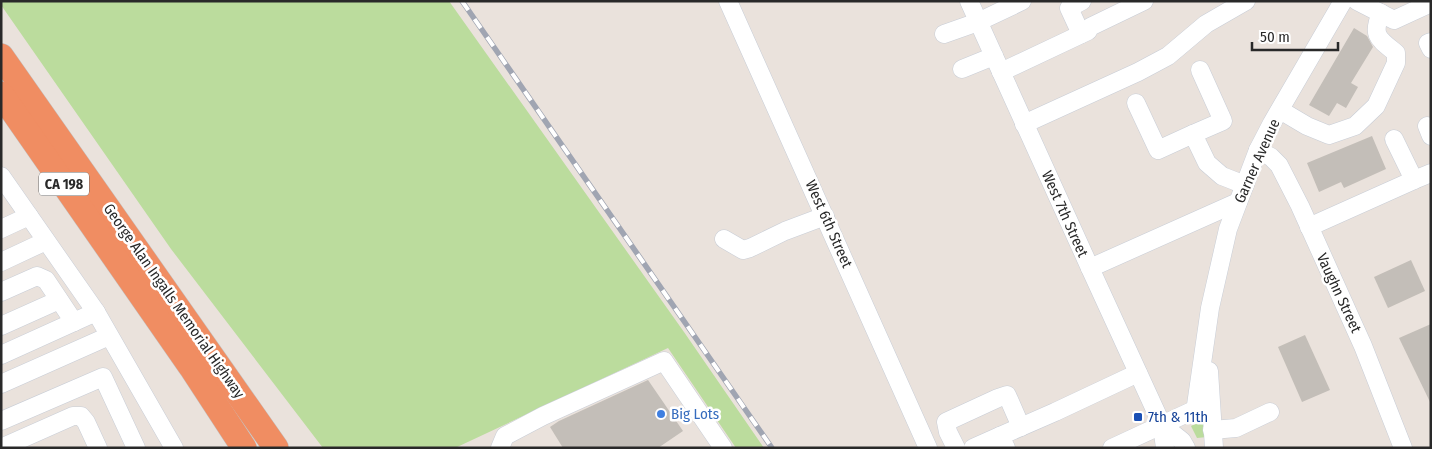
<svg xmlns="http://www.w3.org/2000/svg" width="1432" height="449" font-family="'Fira Sans Condensed',sans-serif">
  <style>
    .green { fill: #bbdc9d }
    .building { fill: #c3beb8 }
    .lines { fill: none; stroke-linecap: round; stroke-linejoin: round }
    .minor-casing { stroke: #c8cdd6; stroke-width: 19 }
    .highway-casing { stroke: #c3c3c3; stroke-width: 26 }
    .minor { stroke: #fff; stroke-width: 18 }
    .highway { stroke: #f08d62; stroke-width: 25 }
    .rail-casing { stroke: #a0a5b2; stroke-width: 5.5 }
    .rail { stroke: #fff; stroke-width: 4; stroke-dasharray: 11; stroke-linecap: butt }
    .shop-dot { fill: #3f7fe0; stroke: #fff; stroke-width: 2 }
    .transit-dot { fill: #1a4fb4; stroke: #fff; stroke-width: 2 }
    .labels { text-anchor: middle; stroke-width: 5; stroke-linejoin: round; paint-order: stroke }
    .shield { fill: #fff; stroke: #696969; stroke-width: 1 }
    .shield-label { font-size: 14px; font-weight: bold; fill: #292929 }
    .street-label { font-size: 15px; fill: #292929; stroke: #fff }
    .shop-label { font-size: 15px; fill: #366cbe; stroke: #fff; text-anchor: start }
    .transit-label { font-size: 15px; fill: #164399; stroke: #fff; text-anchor: start }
  </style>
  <rect width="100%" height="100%" fill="#eae2dc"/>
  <g class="green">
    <path d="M1,1H449L684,332L764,448H736L668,348L455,448H323L171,249L1,5Z"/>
    <path d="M1205,419L1207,437L1197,438L1191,426Z"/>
  </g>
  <g class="building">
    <path d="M1354,28L1367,36L1373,47L1351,83L1358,87L1346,108L1337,103L1329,116L1309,105Z"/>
    <path d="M1372,136L1386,169L1344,188L1341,182L1319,192L1307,163Z"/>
    <path d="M1411,260L1425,291L1388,308L1374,277Z"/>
    <path d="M1431,324V404L1399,338Z"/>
    <path d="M1305,335L1330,390L1302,402L1278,347Z"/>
    <path d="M648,380L683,431L658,448H563L550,427L559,421Z"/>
  </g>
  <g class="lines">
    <defs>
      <g id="minor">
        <path d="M728,1L928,448"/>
        <path d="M969,1L1090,268L1162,425L1165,448"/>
        <path d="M1357,1L1394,20L1431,3"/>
        <path d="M944,34L978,22L1022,1"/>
        <path d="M1081,34L1069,8L1082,1"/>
        <path d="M1431,42L1428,43L1431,49"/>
        <path d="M962,69L994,56"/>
        <path d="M1001,72L1088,31L1090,27L1144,1"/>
        <path d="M1136,103L1158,150L1193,134L1207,163L1222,176L1245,185"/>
        <path d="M1280,110L1307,126L1329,135L1355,126L1376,106L1396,63V53C1379,39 1371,36 1381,13"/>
        <path d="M1024,124L1138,72L1168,56L1206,24L1246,1"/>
        <path d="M1427,126L1431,136"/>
        <path d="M1193,134L1223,121L1200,70"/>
        <path d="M1258,150L1271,157L1279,165L1300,206L1363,346L1403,448"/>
        <path d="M1,176L96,312L174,448"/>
        <path d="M1414,180L1431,173"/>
        <path d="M1309,227L1414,180L1394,139"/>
        <path d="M1,229L29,216"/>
        <path d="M724,239L743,250L750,248L785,231L825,216"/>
        <path d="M1,262L46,241"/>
        <path d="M1090,268L1238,202"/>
        <path d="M1,292L37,276L46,280L74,322"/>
        <path d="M1,326L59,300"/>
        <path d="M1,355L96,312"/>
        <path d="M1209,371L1214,448"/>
        <path d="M1,384L109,336"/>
        <path d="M1,421L103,377L136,448"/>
        <path d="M1162,425L1182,441L1186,448"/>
        <path d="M1212,430L1236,428L1270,412"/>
        <path d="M1000,436L1055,412L1138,373"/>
        <path d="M1,448L73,416H81L86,422L98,448"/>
        <path d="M500,448L505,436L543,416L664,361L723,448"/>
        <path d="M956,448L948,432L946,422L998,398L1007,395L1021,427"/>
        <path d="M973,448L1000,436L1006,448"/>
        <path d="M1112,448L1194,410L1196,405L1210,308L1228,229L1258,150L1272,123L1343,1"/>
      </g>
      <g id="highway">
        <path d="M1,56L276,448"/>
        <path d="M1,94L191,367L244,448"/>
      </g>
    </defs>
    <use href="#minor" class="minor-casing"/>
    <use href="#highway" class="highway-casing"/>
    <use href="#minor" class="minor"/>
    <use href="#highway" class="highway"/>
    <defs>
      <path id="rail" d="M462,1L772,448"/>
    </defs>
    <use href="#rail" class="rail-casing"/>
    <use href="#rail" class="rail"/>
  </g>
  <circle class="shop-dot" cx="661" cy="414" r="5"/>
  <rect class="transit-dot" x="1133" y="412" width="10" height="10" rx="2.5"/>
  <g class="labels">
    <rect class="shield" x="39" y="172.5" width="50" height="23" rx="4"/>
    <g class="shield-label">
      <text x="64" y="189">CA 198</text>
    </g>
    <g class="street-label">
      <text transform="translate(1257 161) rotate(-66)" y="5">Garner Avenue</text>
      <text transform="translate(1065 214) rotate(66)" y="5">West 7th Street</text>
      <text transform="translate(829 224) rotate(66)" y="5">West 6th Street</text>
      <text transform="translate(1339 293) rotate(65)" y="5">Vaughn Street</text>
      <text transform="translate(174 301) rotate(55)" y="5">George Alan Ingalls Memorial Highway</text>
    </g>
    <g class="shop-label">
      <text x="671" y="419">Big Lots</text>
    </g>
    <g class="transit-label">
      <text x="1148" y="422">7th &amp; 11th</text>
    </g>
  </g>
  <rect width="1432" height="449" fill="none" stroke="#292929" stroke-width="5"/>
  <path d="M1252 42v8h86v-8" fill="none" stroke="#292929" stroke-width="2.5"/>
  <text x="1260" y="42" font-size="15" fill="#292929" stroke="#ffffff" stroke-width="4" paint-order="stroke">50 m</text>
</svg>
